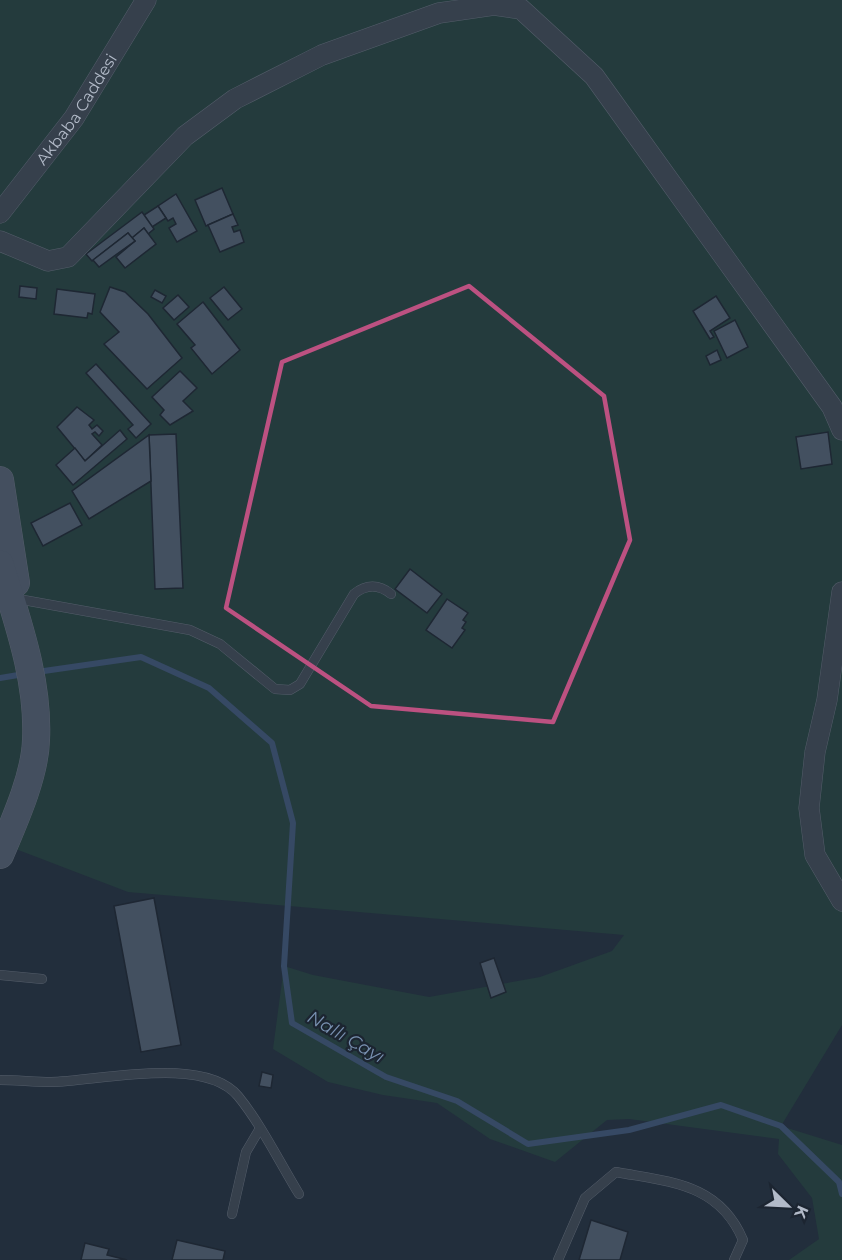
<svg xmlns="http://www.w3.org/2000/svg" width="842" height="1260" font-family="Montserrat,sans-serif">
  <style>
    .green { fill: #243b3d }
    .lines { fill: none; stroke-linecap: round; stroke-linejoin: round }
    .stream { stroke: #364964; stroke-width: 6 }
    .building { fill: #435060; stroke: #1e2733; stroke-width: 1.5 }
    .lane-casing { stroke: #545d6a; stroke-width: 10 }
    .street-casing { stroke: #545d6a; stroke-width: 21 }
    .secondary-casing { stroke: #545d6a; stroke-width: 28 }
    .lane { stroke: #36404c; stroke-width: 9 }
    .street { stroke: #36404c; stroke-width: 20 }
    .secondary { stroke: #444f5f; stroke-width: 27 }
    .marked { fill: none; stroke: #bc5181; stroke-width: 4.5; stroke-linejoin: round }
    .labels { text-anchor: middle; stroke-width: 4.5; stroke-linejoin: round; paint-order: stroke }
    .street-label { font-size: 16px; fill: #b2bac8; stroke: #1c2531 }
    .water-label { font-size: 18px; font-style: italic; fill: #7991b1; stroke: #1c2531 }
  </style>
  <rect width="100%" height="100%" fill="#222e3c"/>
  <path class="green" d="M0,0H842V1025L781,1126L842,1145V1260H789L819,1239L812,1198L778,1154L779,1139L629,1119L607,1120L555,1162L490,1139L437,1103L383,1095L328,1082L273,1049L284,966L313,975L429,997L540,977L612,951L624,935L128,892L0,843Z"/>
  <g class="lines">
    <g class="stream">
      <path d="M37,672L141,657L209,688L272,743L293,823L284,966L292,1023L386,1077L457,1101L528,1144L629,1130L721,1105L781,1126L839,1182L842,1194"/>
      <path d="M0,678L24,674"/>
    </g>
  </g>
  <g class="building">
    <path d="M222,188L233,214L206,226L195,200Z"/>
    <path d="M176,194L197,231L177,242L169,228L176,224L173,218L168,221L158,206Z"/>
    <path d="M158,206L166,218L152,227L144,215Z"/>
    <path d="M142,212L154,229L148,234L144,228L132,238L128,233L92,261L86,254Z"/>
    <path d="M233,214L238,225L232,227L234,232L240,230L244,242L220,252L208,225Z"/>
    <path d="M144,228L156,244L125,268L116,257L135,241L132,238Z"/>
    <path d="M128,233L135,241L99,267L93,260Z"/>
    <path d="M20,286L37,288L36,299L19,297Z"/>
    <path d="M110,287L125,292L148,314L182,358L147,389L104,344L119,332L100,312Z"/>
    <path d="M224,287L242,309L228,320L210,298Z"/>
    <path d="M57,289L95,294L92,314L88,313L87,318L54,314Z"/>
    <path d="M155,290L166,296L162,303L151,297Z"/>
    <path d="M178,295L189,307L174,320L163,308Z"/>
    <path d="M716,296L730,318L710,331L714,337L710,339L693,311Z"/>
    <path d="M203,302L240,350L212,374L191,348L195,345L177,324Z"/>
    <path d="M735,320L748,347L727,358L714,331Z"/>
    <path d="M717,350L721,360L710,365L706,356Z"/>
    <path d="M96,364L151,424L136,438L128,429L133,425L86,373Z"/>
    <path d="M180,371L197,388L183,401L193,411L170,425L160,415L164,410L152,397Z"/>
    <path d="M77,407L94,420L89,425L92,429L97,425L103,431L99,436L95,432L92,434L102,445L85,461L57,427Z"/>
    <path d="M120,430L127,439L73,485L56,465L75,448L85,461Z"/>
    <path d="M828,432L832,464L801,469L796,437Z"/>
    <path d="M176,434L183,588L155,589L149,435Z"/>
    <path d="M149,435L151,481L89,519L72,491Z"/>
    <path d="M70,503L82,525L43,546L31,523Z"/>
    <path d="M410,569L442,594L427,613L395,589Z"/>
    <path d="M447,599L468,613L463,620L466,622L462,628L465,630L452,648L426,630Z"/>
    <path d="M154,898L181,1045L141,1052L114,906Z"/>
    <path d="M494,958L506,992L491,998L480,963Z"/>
    <path d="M262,1072L273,1075L271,1088L259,1086Z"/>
    <path d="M591,1220L628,1232L620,1260H579Z"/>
    <path d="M177,1240L225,1251L223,1260H172Z"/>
    <path d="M85,1243L109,1249L107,1255L127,1260H81Z"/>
  </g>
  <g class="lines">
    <defs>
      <g id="lane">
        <path d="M18,599L190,630L220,644L275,689L290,690L300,684L354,594C366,584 379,584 391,594"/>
        <path d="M0,975L42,979"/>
        <path d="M0,1080C17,1080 34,1082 51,1082C99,1081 204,1055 238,1096C261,1124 280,1163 299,1194"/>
        <path d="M232,1214L246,1152L259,1130"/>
        <path d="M558,1260L585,1198L616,1172C669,1182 719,1183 743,1240L734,1260"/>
      </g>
      <g id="street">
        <path id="s1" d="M0,213L74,118L146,0"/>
        <path d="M0,241L48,261L68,257L185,136L235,99L322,55L439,13L494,5L521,9L594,76L832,407L842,430"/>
        <path d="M842,592L827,700L815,752L809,808L815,855L842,901"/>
      </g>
      <g id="secondary">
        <path d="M0,480L16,583"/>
        <path d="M0,564C17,620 39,680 36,740C35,776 14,822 0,855"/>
      </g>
    </defs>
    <use href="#lane" class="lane-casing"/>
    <use href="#street" class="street-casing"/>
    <use href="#secondary" class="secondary-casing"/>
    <use href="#lane" class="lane"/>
    <use href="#street" class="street"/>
    <use href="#secondary" class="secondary"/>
  </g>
  <path class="marked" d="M469,286L604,396L630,540L553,722L371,706L226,608L282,362Z"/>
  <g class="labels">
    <g class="street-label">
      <text dy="6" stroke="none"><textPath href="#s1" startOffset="129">Akbaba Caddesi</textPath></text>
    </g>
    <g class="water-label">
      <text transform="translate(346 1037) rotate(30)" y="6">Nallı Çayı</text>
    </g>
  </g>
  <g transform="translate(788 1206) rotate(114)" stroke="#1c2531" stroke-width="4.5" paint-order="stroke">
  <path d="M0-4.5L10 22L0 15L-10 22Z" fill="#b2bac8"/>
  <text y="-9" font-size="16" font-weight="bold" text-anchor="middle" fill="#b2bac8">K</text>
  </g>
</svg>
